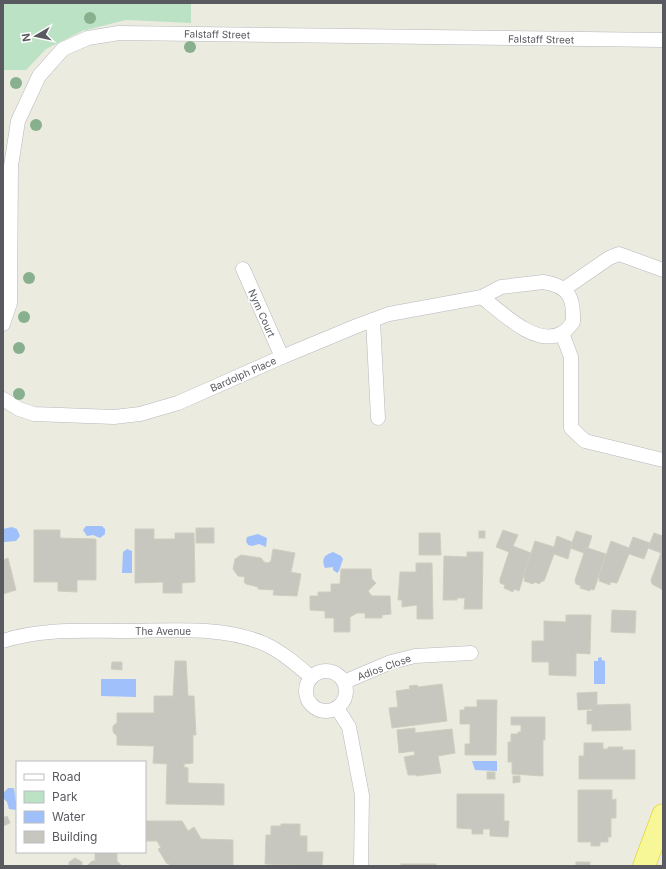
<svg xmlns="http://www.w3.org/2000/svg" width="666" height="869" font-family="Inter,sans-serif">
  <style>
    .green { fill: #bce2c5 }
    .water { fill: #a0c0fb }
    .building { fill: #c8c7bf; stroke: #cfcebe }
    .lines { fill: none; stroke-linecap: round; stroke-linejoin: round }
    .minor-casing { stroke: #b7b8be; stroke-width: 15 }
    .trunk-casing { stroke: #e0cb0a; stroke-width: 23 }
    .minor { stroke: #fff; stroke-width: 14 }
    .trunk { stroke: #f7f798; stroke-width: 22 }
    .tree { fill: #88b08e }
    .labels { text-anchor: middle; stroke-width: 3; stroke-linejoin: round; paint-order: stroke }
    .street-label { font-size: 10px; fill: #585a60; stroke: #fff }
  </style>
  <rect width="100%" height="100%" fill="#ebebe0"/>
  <path class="green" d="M3,3H191V23L126,20L82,31L46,49L26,70H3Z"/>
  <g class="water">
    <path d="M86,526H102L105,529V534L100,538L93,535L87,536L83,530Z"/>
    <path d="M12,527L17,529L20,536L16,541L4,542L3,547V529Z"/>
    <path d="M258,534L267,538L266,547L259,544L252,546L248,545L246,541L247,537Z"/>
    <path d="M127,549L132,551V573H122L123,552Z"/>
    <path d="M333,552L341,556L343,559L339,571L337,573L333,570V567L325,568C321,559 324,555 333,552Z"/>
    <path d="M601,657L602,660L605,661V684H594V661H598V658Z"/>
    <path d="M101,679H136V697L101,696Z"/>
    <path d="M472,761H497V771L475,770Z"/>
    <path d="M8,788H14L17,810L9,809L7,802L3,798V793Z"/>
  </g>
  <g class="building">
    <rect x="196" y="528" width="18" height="15"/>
    <path d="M135,529H154V539H175V533H194L195,582L182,583V593H163V582L135,583Z"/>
    <path d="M34,530H60V538L96,539V580H77V592L58,591V582H34Z"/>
    <path d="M503,530L518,535L513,546L531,553L519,591L514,589L513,592L504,588L505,585L500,583V579L509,552L496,547Z"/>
    <rect x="479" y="531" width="6" height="7"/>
    <path d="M576,531L592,536L588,548L606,554L594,590L591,589L590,591L580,588L581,586L576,584L575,580L584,553L570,548Z"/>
    <path d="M419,533H440L441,555H419Z"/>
    <path d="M654,533L663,536V590L652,584L651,580L661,553L648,548Z"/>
    <path d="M557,536L572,542L568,559L554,554L544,581H542L539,584L535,582L533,584L524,581L525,578L523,577L535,541L554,547Z"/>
    <path d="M633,537L650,543L644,559L629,554L617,583L610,582V585L599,581L600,579L598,578L611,541L629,548Z"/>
    <path d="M273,549L295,553L291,572L301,574L297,596L273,595L274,590L258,589V587L246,584L244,582L245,577L238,576L233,569L235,559L241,555L261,558L264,562L268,563L271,561Z"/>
    <path d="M467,552H483L482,609H464L465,598H457V600H443L444,556L467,557Z"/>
    <path d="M8,558L16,590L3,594V560Z"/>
    <path d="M416,563H432L433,619H417V605L402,607V600H398L400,572H416Z"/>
    <path d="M341,569H371L372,579L376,583L368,591L372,596H390L391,614L382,615V618H365V613H357L350,617V632H334V618H325V611L310,610V596H318V592H331V584H340Z"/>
    <path d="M612,610L636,611L635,633L611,632Z"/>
    <path d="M566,615H591L590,654L576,653V676L549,675V662H532V641H544V621L566,622Z"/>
    <path d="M175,661H186L188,696H194L196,735H193V763L184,764V767L188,768V783L224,784V805L166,804L167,764L153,763L154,746L117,745V736L113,732V726L117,723V713H154V696H173Z"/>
    <path d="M112,662H122V670L111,669Z"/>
    <path d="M442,684L447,721L392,728L389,708L398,707L396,691L410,689L409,686L417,685L418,687Z"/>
    <path d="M597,692V705L630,704L631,730L592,731V724H587V711H592V709L578,710L577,693Z"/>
    <path d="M477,700H497L496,755H465V744H470V724H460V710H464L465,707H477Z"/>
    <path d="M511,717H545V740H543V776L512,774V762H508V742H511V734H518V732H521V725H511Z"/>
    <path d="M415,728V733L452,729L455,753L438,756L441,773L416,776V775H408L404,757L415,755L414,751L399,753L397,730Z"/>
    <path d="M584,743H603V749H608V747H623L622,750H635V779H579V756H584Z"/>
    <rect x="487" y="772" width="8" height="7"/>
    <path d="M513,776H520V782L513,783Z"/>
    <path d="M578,790H612V800L616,799V818H611V837H608V842H600V846H591V842H578Z"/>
    <path d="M457,794H504V821H509L508,837L490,836V829H483V834H472V829L457,828Z"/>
    <path d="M7,816L10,823L3,826V818Z"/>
    <path d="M145,821H182L188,831L194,827L201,839L233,840V866H169V863L167,864L158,849L161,848L157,841H145Z"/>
    <path d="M281,824H300V836H307V852H323L322,866L265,864L266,835H271V826H281Z"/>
    <path d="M95,852H117V861L122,866H87L92,861H95Z"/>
    <path d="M75,858L82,862V866H69V862Z"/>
    <rect x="576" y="862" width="14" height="4"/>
    <rect x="401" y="864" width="35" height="2"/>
  </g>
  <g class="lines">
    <defs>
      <g id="minor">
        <path d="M243,269L282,357"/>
        <path d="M543,282C569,286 574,297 573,322C570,326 566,331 562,333C537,348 501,312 482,297L501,287Z"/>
        <path d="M564,289L609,258L619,254L663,270"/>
        <path d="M373,320L378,418"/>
        <path d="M3,324L10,303L11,166L18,121L39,76L63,49L88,38L119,33L663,40"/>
        <path d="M562,333L571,357V428L585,441L663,460"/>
        <path d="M3,399L19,409L34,414L114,417L140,414L178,403L282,357L359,325L389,314L482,297"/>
        <path d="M3,641C41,628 84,631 123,631C169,631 222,625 265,644C282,652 297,665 311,677"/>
        <circle cx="326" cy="691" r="20"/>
        <path d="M344,682L391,662L415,656L471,653"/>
        <path d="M337,708L349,727L362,795L361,866"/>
      </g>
      <path id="trunk" d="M644,866L663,815"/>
    </defs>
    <use href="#minor" class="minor-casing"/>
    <use href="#trunk" class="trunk-casing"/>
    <use href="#minor" class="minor"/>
    <use href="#trunk" class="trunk"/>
  </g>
  <g class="tree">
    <circle cx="90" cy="18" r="6"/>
    <circle cx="190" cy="47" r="6"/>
    <circle cx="16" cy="83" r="6"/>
    <circle cx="36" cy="125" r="6"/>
    <circle cx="29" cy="278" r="6"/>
    <circle cx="24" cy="317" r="6"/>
    <circle cx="19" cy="348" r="6"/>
    <circle cx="19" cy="394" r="6"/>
  </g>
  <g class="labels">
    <g class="street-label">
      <text transform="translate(217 34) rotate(1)" y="4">Falstaff Street</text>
      <text transform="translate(541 39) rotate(1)" y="4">Falstaff Street</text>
      <text transform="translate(262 313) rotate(66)" y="4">Nym Court</text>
      <text transform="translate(243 374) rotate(-24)" y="4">Bardolph Place</text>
      <text x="163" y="635">The Avenue</text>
      <text transform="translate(384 667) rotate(-20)" y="4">Adios Close</text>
    </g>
  </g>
  <rect width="666" height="869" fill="none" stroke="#585a60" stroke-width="8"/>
  <rect x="16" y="761" width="130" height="92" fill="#ffffff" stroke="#bcbdbf"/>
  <rect x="24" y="774" width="20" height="6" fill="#ffffff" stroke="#bcbdbf"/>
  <text x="52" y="781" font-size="12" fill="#585a60">Road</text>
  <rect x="24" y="791" width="20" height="12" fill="#bce2c5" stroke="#bcbdbf"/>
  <text x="52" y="801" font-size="12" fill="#585a60">Park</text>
  <rect x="24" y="811" width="20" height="12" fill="#a0c0fb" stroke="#bcbdbf"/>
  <text x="52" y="821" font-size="12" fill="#585a60">Water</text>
  <rect x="24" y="831" width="20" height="12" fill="#c8c7bf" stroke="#bcbdbf"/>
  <text x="52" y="841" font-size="12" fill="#585a60">Building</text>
  <g transform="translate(36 36) rotate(261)" stroke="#ffffff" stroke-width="3" paint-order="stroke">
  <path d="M0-3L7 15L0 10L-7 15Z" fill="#585a60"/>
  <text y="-6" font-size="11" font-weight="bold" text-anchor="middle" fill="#585a60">N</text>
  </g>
</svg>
